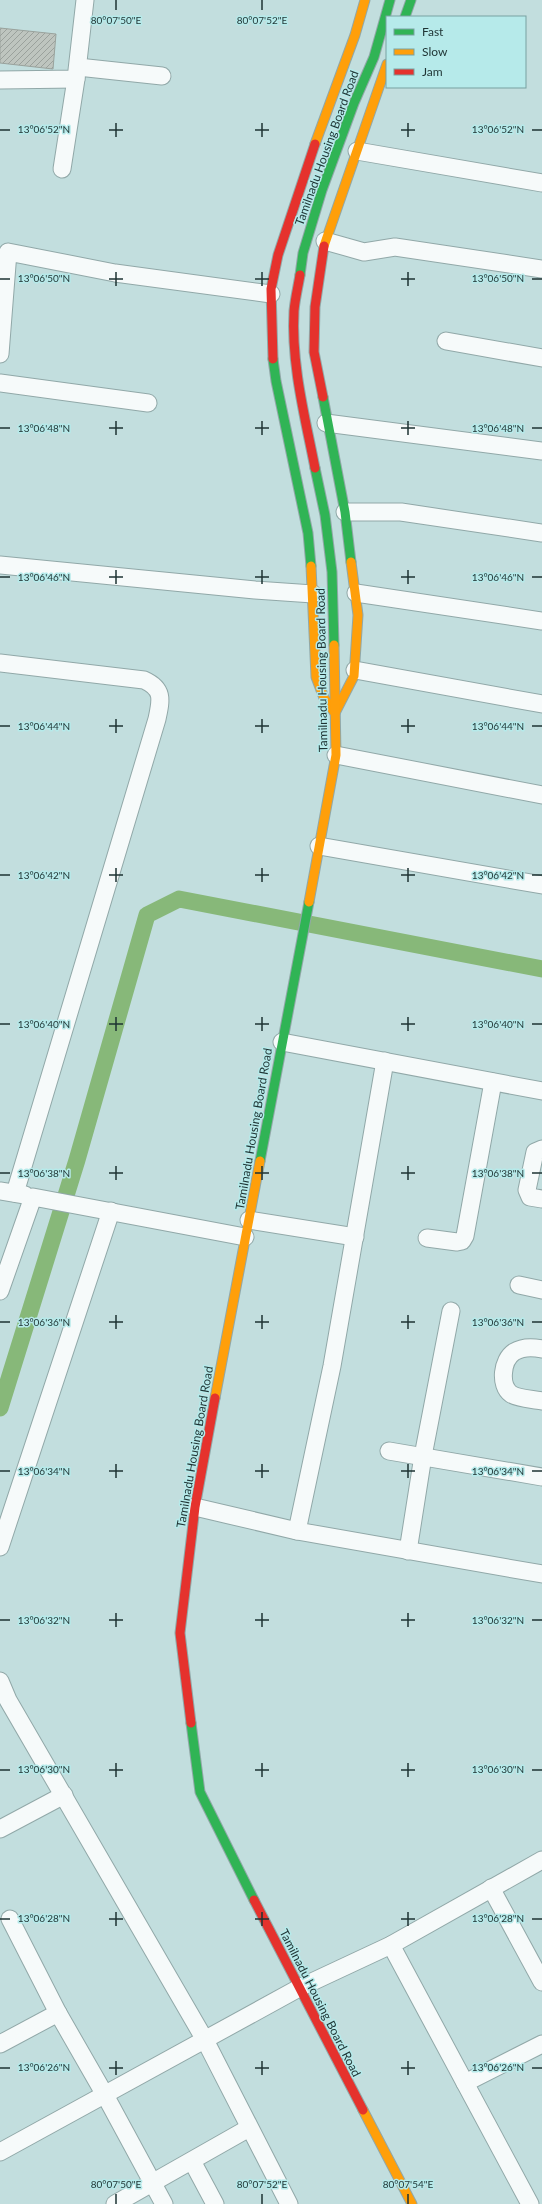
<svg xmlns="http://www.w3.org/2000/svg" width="542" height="2204" font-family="Lato,sans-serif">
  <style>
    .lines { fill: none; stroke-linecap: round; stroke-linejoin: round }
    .canal { stroke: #87b879; stroke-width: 17 }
    .building { fill: url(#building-hatch); stroke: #99a29c }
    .street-casing { stroke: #91a8a8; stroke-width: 19 }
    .fast-casing { stroke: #91a8a8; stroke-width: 11 }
    .slow-casing { stroke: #91a8a8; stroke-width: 11 }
    .jam-casing { stroke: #91a8a8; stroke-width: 11 }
    .street { stroke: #f6fafa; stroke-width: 17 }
    .fast { stroke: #30b455; stroke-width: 9 }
    .slow { stroke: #ff9f0a; stroke-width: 9 }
    .jam { stroke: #e5322d; stroke-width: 9 }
    .ticks { fill: none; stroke: #1e3333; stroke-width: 1.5 }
    .labels { text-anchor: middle; stroke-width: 3; stroke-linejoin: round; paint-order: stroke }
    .street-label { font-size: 12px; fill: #1e3333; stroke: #b6eaea }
    .ticks-label { font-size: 10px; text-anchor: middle; fill: #1e3333; stroke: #b6eaea; stroke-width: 3; stroke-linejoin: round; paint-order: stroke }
  </style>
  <defs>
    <pattern id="building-hatch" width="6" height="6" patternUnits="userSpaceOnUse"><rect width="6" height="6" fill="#bec5bf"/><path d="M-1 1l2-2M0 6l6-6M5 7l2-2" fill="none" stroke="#9aa19c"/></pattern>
  </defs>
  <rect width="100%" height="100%" fill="#c2dede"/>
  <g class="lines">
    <path class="canal" d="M0,1408L77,1160L147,915L179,899L542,969"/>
  </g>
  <path class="building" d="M0,28L56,34L53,69L0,63Z"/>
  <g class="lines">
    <defs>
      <g id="street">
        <path d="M78,67L162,76"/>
        <path d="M0,80L76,79L85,0"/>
        <path d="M357,151L542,183"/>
        <path d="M62,169L76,79"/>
        <path d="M325,241L364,252L395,247L542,269"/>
        <path d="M446,341L542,358"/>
        <path d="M0,354L8,252L115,273L271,294"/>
        <path d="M0,383L148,403"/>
        <path d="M326,423L542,451"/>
        <path d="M345,512H401L542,533"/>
        <path d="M0,565L255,590L313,594"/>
        <path d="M356,593L542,621"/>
        <path d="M0,663L144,680C164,689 161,700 157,719L15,1193"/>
        <path d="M355,670L542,704"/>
        <path d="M336,755L542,795"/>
        <path d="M319,846L542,885"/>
        <path d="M282,1042L542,1091"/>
        <path d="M542,1149L535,1152L527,1190L530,1197L542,1199"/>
        <path d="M0,1191L25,1195"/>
        <path d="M249,1220L355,1237"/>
        <path d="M427,1238L457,1242L462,1241L465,1236L493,1082"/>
        <path d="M519,1285L542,1290"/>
        <path d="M0,1291L33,1197L245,1237"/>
        <path d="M542,1349C533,1347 522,1347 514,1352C502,1360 499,1385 511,1394C519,1399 533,1399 542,1401"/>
        <path d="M389,1451L542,1477"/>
        <path d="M195,1507L297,1531L542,1574"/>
        <path d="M297,1531L332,1366L385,1061"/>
        <path d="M0,1547L111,1211"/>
        <path d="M408,1551L423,1456L451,1311"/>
        <path d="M0,1681L8,1700L205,2040L289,2204"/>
        <path d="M0,1829L64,1795"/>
        <path d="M491,1888L542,1982"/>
        <path d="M10,1919L58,2013L105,2095L164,2204"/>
        <path d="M391,1945L530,2204"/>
        <path d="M0,2044L58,2013"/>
        <path d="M465,2083L542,2044"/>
        <path d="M0,2152L299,1988L391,1945L542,1860"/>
        <path d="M192,2161L215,2204"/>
        <path d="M115,2204L249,2128"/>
      </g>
      <g id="fast">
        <path d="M405,17L411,0"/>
        <path d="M300,275L303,253L322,190L354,103L374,57L390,0"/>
        <path d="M273,359L276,381L308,533L311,566"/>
        <path d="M323,397L345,512L351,562"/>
        <path d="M315,468L325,515L332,572L334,645"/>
        <path d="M260,1161L309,902"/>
        <path d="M191,1723L200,1792L254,1900"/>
      </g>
      <g id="slow">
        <path d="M315,144L355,35L365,0"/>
        <path d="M324,246L387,64"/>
        <path d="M311,566L316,677L324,698L335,713L354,676L358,615L351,562"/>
        <path d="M309,902L336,755L334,645"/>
        <path d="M215,1398L260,1161"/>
        <path d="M363,2110L412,2204"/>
      </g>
      <g id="jam">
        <path d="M300,275C298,287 295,299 294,311C291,364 305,417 315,468"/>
        <path d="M273,359L271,289L278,255L315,144"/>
        <path d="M323,397L314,352L315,307L324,246"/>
        <path d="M191,1723L180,1633L195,1507L215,1398"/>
        <path d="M254,1900L363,2110"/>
      </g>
    </defs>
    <use href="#street" class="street-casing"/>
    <use href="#fast" class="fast-casing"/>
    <use href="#slow" class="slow-casing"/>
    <use href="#jam" class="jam-casing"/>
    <use href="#street" class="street"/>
    <use href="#fast" class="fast"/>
    <use href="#slow" class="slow"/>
    <use href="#jam" class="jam"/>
  </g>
  <path class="ticks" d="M116,0V10M262,0V10M116,123V137M262,123V137M408,123V137M0,130H10M109,130H123M255,130H269M401,130H415M532,130H542M116,272V286M262,272V286M408,272V286M0,279H10M109,279H123M255,279H269M401,279H415M532,279H542M116,421V435M262,421V435M408,421V435M0,428H10M109,428H123M255,428H269M401,428H415M532,428H542M116,570V584M262,570V584M408,570V584M0,577H10M109,577H123M255,577H269M401,577H415M532,577H542M116,719V733M262,719V733M408,719V733M0,726H10M109,726H123M255,726H269M401,726H415M532,726H542M116,868V882M262,868V882M408,868V882M0,875H10M109,875H123M255,875H269M401,875H415M532,875H542M116,1017V1031M262,1017V1031M408,1017V1031M0,1024H10M109,1024H123M255,1024H269M401,1024H415M532,1024H542M116,1166V1180M262,1166V1180M408,1166V1180M0,1173H10M109,1173H123M255,1173H269M401,1173H415M532,1173H542M116,1315V1329M262,1315V1329M408,1315V1329M0,1322H10M109,1322H123M255,1322H269M401,1322H415M532,1322H542M116,1464V1478M262,1464V1478M408,1464V1478M0,1471H10M109,1471H123M255,1471H269M401,1471H415M532,1471H542M116,1613V1627M262,1613V1627M408,1613V1627M0,1620H10M109,1620H123M255,1620H269M401,1620H415M532,1620H542M116,1763V1777M262,1763V1777M408,1763V1777M0,1770H10M109,1770H123M255,1770H269M401,1770H415M532,1770H542M116,1912V1926M262,1912V1926M408,1912V1926M0,1919H10M109,1919H123M255,1919H269M401,1919H415M532,1919H542M116,2061V2075M262,2061V2075M408,2061V2075M0,2068H10M109,2068H123M255,2068H269M401,2068H415M532,2068H542M116,2194V2204M262,2194V2204M408,2194V2204"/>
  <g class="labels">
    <g class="street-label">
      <text transform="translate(327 148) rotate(-70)" y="4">Tamilnadu Housing Board Road</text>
      <text transform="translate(322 670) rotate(-91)" y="4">Tamilnadu Housing Board Road</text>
      <text transform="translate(254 1129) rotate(-80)" y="4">Tamilnadu Housing Board Road</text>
      <text transform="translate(195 1447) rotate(-80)" y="4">Tamilnadu Housing Board Road</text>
      <text transform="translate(320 2003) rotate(63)" y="4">Tamilnadu Housing Board Road</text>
    </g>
  </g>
  <g class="ticks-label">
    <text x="116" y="24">80°07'50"E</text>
    <text x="262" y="24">80°07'52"E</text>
    <text x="44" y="133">13°06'52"N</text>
    <text x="498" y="133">13°06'52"N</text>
    <text x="44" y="282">13°06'50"N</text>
    <text x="498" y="282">13°06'50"N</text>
    <text x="44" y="432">13°06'48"N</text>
    <text x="498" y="432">13°06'48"N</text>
    <text x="44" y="581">13°06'46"N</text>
    <text x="498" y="581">13°06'46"N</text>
    <text x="44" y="730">13°06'44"N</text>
    <text x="498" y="730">13°06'44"N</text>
    <text x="44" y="879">13°06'42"N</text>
    <text x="498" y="879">13°06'42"N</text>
    <text x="44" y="1028">13°06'40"N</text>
    <text x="498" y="1028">13°06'40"N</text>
    <text x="44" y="1177">13°06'38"N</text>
    <text x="498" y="1177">13°06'38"N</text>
    <text x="44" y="1326">13°06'36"N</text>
    <text x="498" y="1326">13°06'36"N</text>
    <text x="44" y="1475">13°06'34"N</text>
    <text x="498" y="1475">13°06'34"N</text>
    <text x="44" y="1624">13°06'32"N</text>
    <text x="498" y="1624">13°06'32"N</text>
    <text x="44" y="1773">13°06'30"N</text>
    <text x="498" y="1773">13°06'30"N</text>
    <text x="44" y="1922">13°06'28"N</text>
    <text x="498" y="1922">13°06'28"N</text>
    <text x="44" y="2071">13°06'26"N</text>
    <text x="498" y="2071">13°06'26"N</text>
    <text x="116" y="2188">80°07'50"E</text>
    <text x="262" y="2188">80°07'52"E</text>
    <text x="408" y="2188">80°07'54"E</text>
  </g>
  <rect x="386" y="16" width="140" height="72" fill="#b6eaea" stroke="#79a1a1"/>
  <rect x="394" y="29" width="20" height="6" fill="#30b455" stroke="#79a1a1"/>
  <text x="422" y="36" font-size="12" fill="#1e3333">Fast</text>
  <rect x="394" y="49" width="20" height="6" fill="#ff9f0a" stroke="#79a1a1"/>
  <text x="422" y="56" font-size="12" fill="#1e3333">Slow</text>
  <rect x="394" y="69" width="20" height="6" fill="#e5322d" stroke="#79a1a1"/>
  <text x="422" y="76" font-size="12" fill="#1e3333">Jam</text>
</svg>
